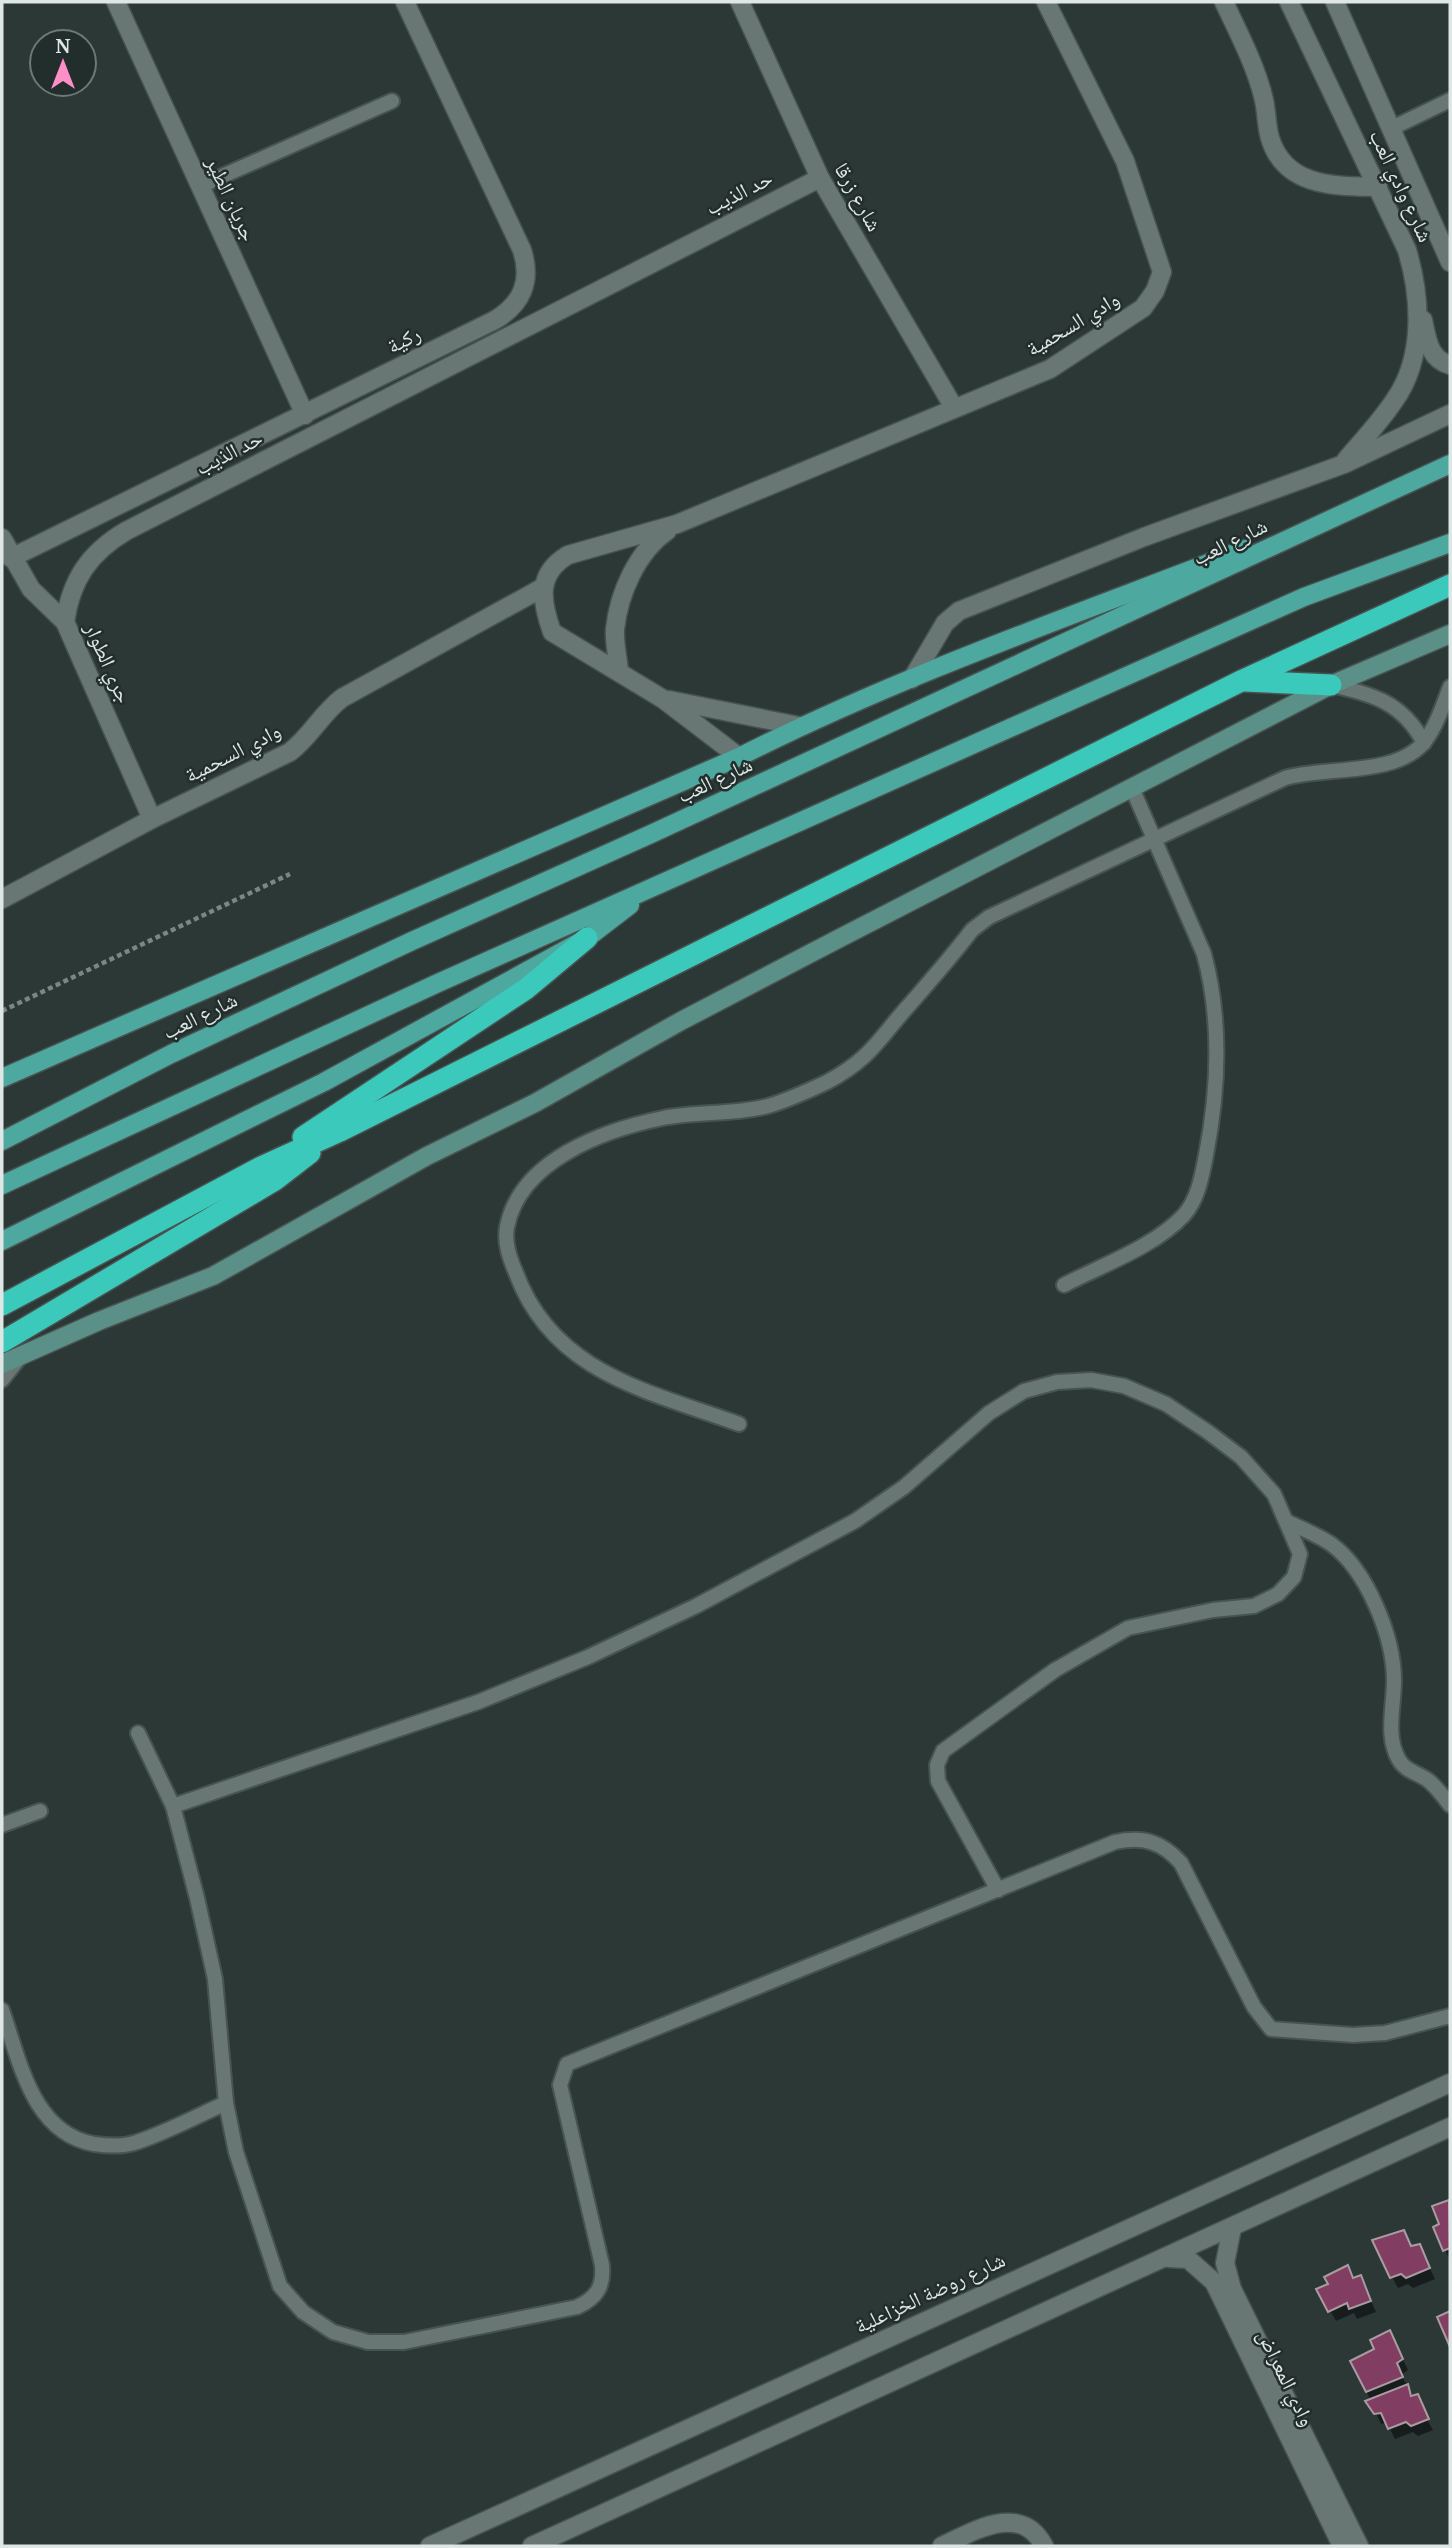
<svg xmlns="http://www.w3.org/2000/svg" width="1452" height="2548" font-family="Georgia,'Noto Naskh Arabic',serif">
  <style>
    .shadow { fill: #0007 }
    .building { fill: #823d62; stroke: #a99ca1; stroke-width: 2 }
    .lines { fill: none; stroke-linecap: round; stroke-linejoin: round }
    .service-casing { stroke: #485351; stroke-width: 18 }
    .minor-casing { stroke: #485351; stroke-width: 21 }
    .tertiary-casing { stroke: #485351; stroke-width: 21 }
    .secondary-casing { stroke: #485351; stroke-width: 21 }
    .primary-casing { stroke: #485351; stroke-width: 21 }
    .motorway-casing { stroke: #485351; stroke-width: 24 }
    .path { stroke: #7b8685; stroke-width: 4.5; stroke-dasharray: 5 3.5; stroke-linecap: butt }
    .service { stroke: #697774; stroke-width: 14 }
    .minor { stroke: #697774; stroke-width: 18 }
    .tertiary { stroke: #697774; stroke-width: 18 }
    .secondary { stroke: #5b9089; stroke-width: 18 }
    .primary { stroke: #4da89f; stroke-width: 18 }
    .motorway { stroke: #3bc9bb; stroke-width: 21 }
    .labels { text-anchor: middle; stroke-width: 5; stroke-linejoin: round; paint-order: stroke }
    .street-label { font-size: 21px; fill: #dfe7e6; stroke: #222e2c }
  </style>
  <rect width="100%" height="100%" fill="#2b3836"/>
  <g class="shadow">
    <path d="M1448,2202L1450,2207V2260L1445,2250L1441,2225Z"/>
    <path d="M1419,2246L1435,2279L1413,2288L1408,2284L1398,2288L1392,2277L1412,2248Z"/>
    <path d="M1347,2268L1354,2279L1360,2277L1376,2312L1357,2319L1354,2313L1336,2321L1318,2290L1330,2285Z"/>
    <path d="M1390,2332L1408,2370L1401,2375L1433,2430L1418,2436L1413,2432L1395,2439L1387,2423L1381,2424L1353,2361L1376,2350Z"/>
  </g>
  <g class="building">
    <path d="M1449,2200L1450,2248L1443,2251L1433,2227L1439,2224L1432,2206Z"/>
    <path d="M1404,2230L1411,2246L1420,2244L1430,2268L1406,2278L1401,2274L1390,2278L1372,2240Z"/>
    <path d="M1348,2265L1353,2278L1361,2275L1371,2301L1349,2309L1347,2303L1328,2312L1316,2289L1328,2284L1324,2277Z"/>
    <path d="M1450,2311V2347L1437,2317Z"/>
    <path d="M1390,2330L1403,2359L1397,2363L1403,2377L1366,2392L1350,2361L1374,2349L1370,2340Z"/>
    <path d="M1408,2384L1411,2396L1418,2394L1429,2419L1411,2426L1406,2422L1388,2429L1381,2413L1374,2414L1365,2401Z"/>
  </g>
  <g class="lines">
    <defs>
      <g id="service">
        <path d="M1390,129L1450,100"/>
        <path d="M200,186L392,101"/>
        <path d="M1331,685C1373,694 1403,703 1424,743"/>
        <path d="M1064,1285C1102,1265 1154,1247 1184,1215C1198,1199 1202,1176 1206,1155C1219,1088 1222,1021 1204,954L1132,788"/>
        <path d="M2,1380L21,1356"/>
        <path d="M739,1424C648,1391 553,1373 516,1273C510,1259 504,1243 507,1227C520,1160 604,1130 663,1118C698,1111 734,1115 768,1106C789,1100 808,1091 827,1082C872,1058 879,1038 911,1003C932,979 952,956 972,930L989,917L1285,778C1326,766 1397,777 1425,741C1437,725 1443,705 1450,687"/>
        <path d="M1288,1522C1302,1529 1318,1535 1331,1544C1367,1570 1394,1637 1394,1681C1394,1707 1385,1736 1399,1760C1406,1772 1419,1773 1429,1781C1437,1788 1444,1797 1450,1805"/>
        <path d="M138,1733L173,1806L197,1898L215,1979L226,2103L236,2152L280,2286L303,2312L333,2332L368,2342H404L577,2307C597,2298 604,2286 602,2265L560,2085L567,2064L1115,1842C1144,1836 1162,1842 1181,1863L1254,2007L1271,2029L1353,2035L1385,2033L1450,2016"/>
        <path d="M173,1806L478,1702L588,1657L696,1606L855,1521L904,1487L989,1413L1024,1391L1057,1382L1091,1380L1124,1386L1166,1404L1208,1432L1241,1457L1274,1494L1300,1554L1294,1577L1278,1594L1254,1606L1213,1610L1128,1628L1055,1670L943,1751L937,1765L938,1781L998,1890"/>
        <path d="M2,1825L40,1811"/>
        <path d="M2,2010C20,2061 32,2133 94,2144C108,2146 124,2147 137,2142C167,2132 197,2116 226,2103"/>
      </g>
      <g id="minor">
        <path d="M116,2L305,415"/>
        <path d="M740,2L820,178L953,406"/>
        <path d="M1224,2C1238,32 1255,64 1263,96C1267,110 1266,125 1270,138C1285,188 1336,186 1378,187"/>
        <path d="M2,538L31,589L65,622L152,819"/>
        <path d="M11,558L495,320C522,304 532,281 522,250L405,2"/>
        <path d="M65,622C71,580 89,553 126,531L820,178"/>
        <path d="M619,672C618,658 614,643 615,629C619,593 637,552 667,531"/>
        <path d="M669,700L799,726"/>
        <path d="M739,757L663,699L552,632C541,601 536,574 568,555L677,524L1050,369L1143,308L1155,291L1162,272L1125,161L1046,2"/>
        <path d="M2,899L152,819L290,752C311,736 321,714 342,698L542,588"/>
        <path d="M1232,2228L1225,2263L1232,2289L1359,2546"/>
        <path d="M1168,2258L1188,2259L1214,2282L1342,2546"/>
        <path d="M430,2546L1450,2083"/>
        <path d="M532,2546L1450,2127"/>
        <path d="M942,2546C974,2531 1021,2502 1044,2546"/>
      </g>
      <g id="tertiary">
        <path d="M1289,2L1407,250C1421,297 1425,358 1394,401C1380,422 1362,441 1346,460"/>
        <path d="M1335,2L1450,262"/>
        <path d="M1423,320C1427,339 1429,359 1450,365"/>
        <path d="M912,679L945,623L959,611L1144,537L1344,464L1450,414"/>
      </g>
      <path id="secondary" d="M2,1364L99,1321L213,1276L427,1156L535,1103L681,1021L838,939L1331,685L1450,634"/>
      <g id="primary">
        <path d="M2,1078L739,757C901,675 1075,615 1245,549"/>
        <path d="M2,1141L171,1054L412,941L651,834L1450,464"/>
        <path d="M2,1185L438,983L1304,597L1450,543"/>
        <path d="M2,1241L324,1082L587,938L630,905"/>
      </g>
      <g id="motorway">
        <path d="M1245,681L1331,685"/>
        <path d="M303,1137L526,989L587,938"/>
        <path d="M2,1305L261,1167L340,1131L1243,680L1450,585"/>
        <path d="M2,1342L275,1180L310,1153"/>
      </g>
    </defs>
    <use href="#service" class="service-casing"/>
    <use href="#minor" class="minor-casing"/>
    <use href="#tertiary" class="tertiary-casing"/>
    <use href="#secondary" class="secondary-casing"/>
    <use href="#primary" class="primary-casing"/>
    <use href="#motorway" class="motorway-casing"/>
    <path class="path" d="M2,1011L290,874"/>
    <use href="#service" class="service"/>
    <use href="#minor" class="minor"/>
    <use href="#tertiary" class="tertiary"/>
    <use href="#secondary" class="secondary"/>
    <use href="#primary" class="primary"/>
    <use href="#motorway" class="motorway"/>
  </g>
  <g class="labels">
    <g class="street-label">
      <text transform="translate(1401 186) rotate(65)" y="7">شارع وادي العب</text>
      <text transform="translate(739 193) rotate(-27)" y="7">حد الذيب</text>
      <text transform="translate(858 197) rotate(61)" y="7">شارع زرقا</text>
      <text transform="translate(231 199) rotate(65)" y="7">جريان الطير</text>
      <text transform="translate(1073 324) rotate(-31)" y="7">وادي السحمية</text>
      <text transform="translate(404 340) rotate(-27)" y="7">ركية</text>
      <text transform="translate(229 453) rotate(-27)" y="7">حد الذيب</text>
      <text transform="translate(1230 542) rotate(-26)" y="7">شارع العب</text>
      <text transform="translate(108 663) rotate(66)" y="7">جري الطوار</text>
      <text transform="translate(233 753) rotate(-27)" y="7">وادي السحمية</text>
      <text transform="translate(715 780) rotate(-25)" y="7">شارع العب</text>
      <text transform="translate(200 1016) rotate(-26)" y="7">شارع العب</text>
      <text transform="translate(930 2293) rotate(-25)" y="7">شارع روضة الخزاعلية</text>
      <text transform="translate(1286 2378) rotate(64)" y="7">وادي المعراض</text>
    </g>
  </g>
  <rect width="1452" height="2548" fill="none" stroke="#dfe7e6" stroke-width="7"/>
  <g transform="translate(63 63)"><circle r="33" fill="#222e2c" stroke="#6e7876" stroke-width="2"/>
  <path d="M0-5L12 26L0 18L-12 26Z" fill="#fb8fc6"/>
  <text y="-10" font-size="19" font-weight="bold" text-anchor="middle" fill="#dfe7e6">N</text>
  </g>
</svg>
